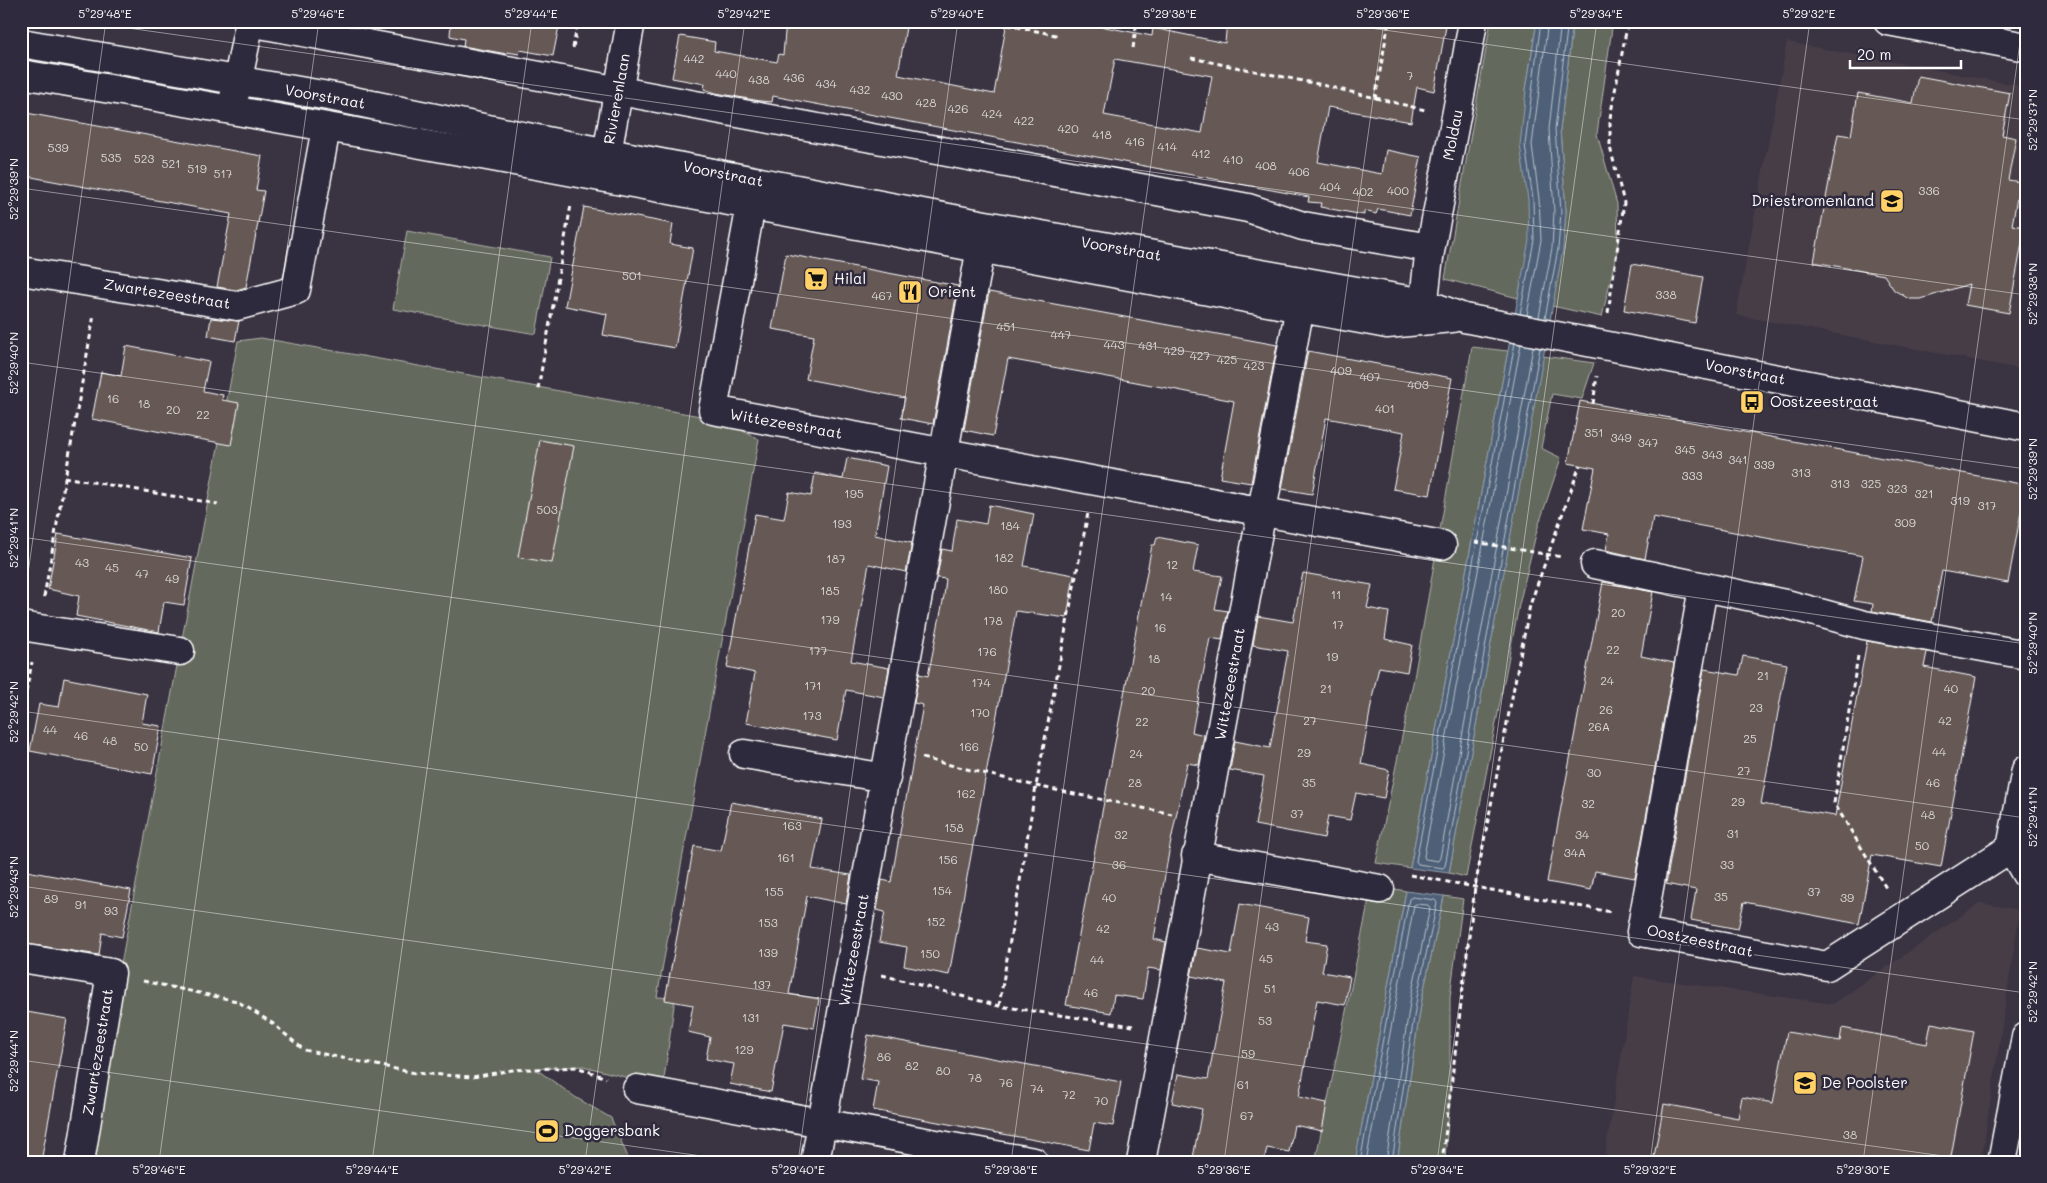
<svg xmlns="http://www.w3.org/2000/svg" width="2047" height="1183" font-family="Mali,sans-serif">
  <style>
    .built { fill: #473e47 }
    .green { fill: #64695b; stroke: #b2b4ad }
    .water { fill: #4d6178; stroke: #94a0ae }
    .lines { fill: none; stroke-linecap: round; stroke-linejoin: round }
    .shore { stroke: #b8c0c9; stroke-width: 1 }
    .building { fill: #655954; stroke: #fff; fill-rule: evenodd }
    .minor-casing { stroke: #fff; stroke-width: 31 }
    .path { stroke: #fff; stroke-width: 3; stroke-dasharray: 5 4; stroke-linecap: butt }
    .minor { stroke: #2f2a3d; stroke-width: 28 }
    .ticks { fill: none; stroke: #fff; stroke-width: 1; stroke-opacity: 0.45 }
    .labels { text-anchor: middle; stroke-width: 5; stroke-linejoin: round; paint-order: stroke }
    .number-label { font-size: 12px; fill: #d8d6d4 }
    .street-label { font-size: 15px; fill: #fff; stroke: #2f2a3d }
    .poi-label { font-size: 15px; fill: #fff; stroke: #2f2a3d; text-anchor: start }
    .neatline { fill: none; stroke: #fff; stroke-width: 2 }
    .ticks-label { font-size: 12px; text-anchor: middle; fill: #fff }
  </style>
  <rect width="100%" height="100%" fill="#3a3342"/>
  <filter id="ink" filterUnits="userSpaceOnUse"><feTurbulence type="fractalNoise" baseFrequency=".02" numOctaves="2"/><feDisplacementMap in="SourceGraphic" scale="10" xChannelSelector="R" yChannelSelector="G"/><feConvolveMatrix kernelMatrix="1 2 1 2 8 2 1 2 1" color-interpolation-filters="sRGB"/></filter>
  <g filter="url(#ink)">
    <g class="built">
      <path d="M1787,42L2026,87V370L1736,315Z"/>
      <path d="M1980,903L2020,910L1981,1162H1604L1634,976L1833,1004Z"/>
    </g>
    <g class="green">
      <path d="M1491,21H1537L1526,90L1530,240L1518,298L1445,279Z"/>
      <path d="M1573,21H1613L1597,134L1617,204L1618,247L1602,317L1552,306L1563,249L1566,212L1560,130Z"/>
      <path d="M407,231L550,257L536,334L393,309Z"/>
      <path d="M261,338L734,422L739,429L759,439L657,997L675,998L663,1087L583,1066L536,1069L575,1097L611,1118L630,1162H81L120,969L238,341Z"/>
      <path d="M1472,347L1508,351L1410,868L1376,863L1414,678Z"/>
      <path d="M1543,356L1594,363L1582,399L1552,394L1541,448L1561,458L1537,530L1519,605L1466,877L1449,873Z"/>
      <path d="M1372,885L1406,891L1355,1162H1315Z"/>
      <path d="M1444,896L1463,899L1450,997V1098L1445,1158L1444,1162H1397L1422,998Z"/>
    </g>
    <g class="water">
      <path d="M1537,21H1573L1560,130L1566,212L1563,249L1449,873L1410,868L1529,240L1528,200L1520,145L1526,90Z"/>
      <path d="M1406,891L1444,896L1422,998L1397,1162H1355Z"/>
    </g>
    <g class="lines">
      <g class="shore">
        <path d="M1520,314L1534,240L1533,199L1525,145L1541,21"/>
        <path d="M1527,315L1541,240L1539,199L1532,145L1548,21"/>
        <path d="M1539,317L1552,248L1554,212L1549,129L1561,21"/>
        <path d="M1545,318L1558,249L1561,212L1555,129L1568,21"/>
        <path d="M1515,343L1416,861L1418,864L1443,868L1445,866L1540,348"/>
        <path d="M1521,344L1424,856L1425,859L1438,861L1440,858L1533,347"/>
        <path d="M1360,1162L1409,899L1412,897L1435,900L1437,903L1417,997L1392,1162"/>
        <path d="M1366,1162L1414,905L1416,904L1428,905L1430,908L1411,996L1386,1162"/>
      </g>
    </g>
    <g class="building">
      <path d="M451,21H560L553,56L520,50L519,54L507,52V54L463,46L464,39L450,36Z"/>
      <path d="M786,21H907L898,75L994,94L1007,21H1074L1152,36L1153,28L1225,43L1227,21H1447L1434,91L1417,87L1411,122L1328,107L1318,162L1382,174L1386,150L1421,157L1410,215L1378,209L1376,214L1364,211V215L1320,207L1321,203L1308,202L1309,197L773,96L772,102L760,101L716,93L704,89L705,84L672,78L680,36L715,42L714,51L777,62L779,54L783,55ZM1115,59L1212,76L1202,133L1104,115Z"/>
      <path d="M1918,76L2010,93L2002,135L2016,138L2008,180L2020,182L2012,225L2025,227L2009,313L1965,305L1969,284L1921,299H1909L1894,290L1884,275L1814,262L1838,134L1851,136L1858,93L1913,103Z"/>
      <path d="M21,112L262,156L256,190L264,191L246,287L236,290L217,287L231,214L26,176L28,168L21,167Z"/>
      <path d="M584,207L673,224L670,244L693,248L675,348L603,335L607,314L565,306Z"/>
      <path d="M786,254L958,286L933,424L901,418L905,398L806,379L814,336L772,329Z"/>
      <path d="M1632,264L1703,277L1695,323L1624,310Z"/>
      <path d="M989,292L1277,345L1251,483L1220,478L1234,401L1136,382L1008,359L993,436L964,430Z"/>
      <path d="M211,318L239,321L235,341L208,336Z"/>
      <path d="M126,346L209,362L203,391L223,395L222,400L239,403L231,445L92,419L101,372L121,376Z"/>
      <path d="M1308,351L1452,378L1430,495L1393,489L1404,432L1326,418L1312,494L1282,489Z"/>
      <path d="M1580,401L2026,485L2008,583L1942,571L1932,622L1872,611L1873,604L1854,601L1863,556L1653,517L1645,559L1606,550L1609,534L1583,529L1595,468L1568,463Z"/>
      <path d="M540,440L574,446L552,563L518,557Z"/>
      <path d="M847,458L887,466L875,535L912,543L906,572L869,564L851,661L889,668L884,697L846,690L837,740L746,723L755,673L727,667L755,514L784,519L789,492L811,496L815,473L843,479Z"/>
      <path d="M989,505L1034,514L1024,566L1074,575L1067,618L1016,611L949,975L904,966L907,947L879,942L885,912L877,910L882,880L891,882L923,705L914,703L919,674L928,676L944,596L946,579L937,578L942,549L952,551L957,519L986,524Z"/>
      <path d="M58,534L192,558L184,605L164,602L159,632L76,616L79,596L48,589Z"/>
      <path d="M1157,537L1198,545L1193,572L1222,576L1215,609L1228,611L1222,640L1210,638L1192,732L1204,735L1199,765L1187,763L1170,846L1154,939L1166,942L1161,970L1148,968L1143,999L1114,995L1111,1013L1066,1005L1152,545H1155Z"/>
      <path d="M1303,573L1372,585L1367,608L1389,612L1385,639L1412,645L1407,672L1379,667L1373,694L1361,764L1389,770L1384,798L1356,793L1350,820L1328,816L1324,838L1255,825L1264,776L1230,770L1235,741L1270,748L1288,651L1253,645L1258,616L1293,622Z"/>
      <path d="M1603,582L1653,592L1641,656L1674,663L1635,878L1595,871L1591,890L1547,882Z"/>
      <path d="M1867,641L1927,652L1924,667L1976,677L1941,867L1872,855L1859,924L1744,902L1738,929L1691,920L1696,890L1666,884L1704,669L1739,675L1743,656L1787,664L1761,804L1835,816Z"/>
      <path d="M64,678L147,694L142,723L161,726L152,774L30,751L39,704L59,707Z"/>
      <path d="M731,802L822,819L812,869L851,875L846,904L807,896L789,994L819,999L814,1028L784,1023L771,1092L730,1084L734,1064L706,1059L710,1037L688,1032L693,1005L665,1000L694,846L721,851Z"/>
      <path d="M21,870L131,890L122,937L102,933L99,955L21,943Z"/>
      <path d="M1240,904L1309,917L1305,941L1327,944L1322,972L1350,977L1345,1005L1317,1000L1299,1097L1327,1103L1322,1131L1294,1125L1289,1152L1267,1148L1264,1162H1211L1193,1158L1202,1109L1172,1103L1178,1074L1208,1079L1226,983L1191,976L1197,948L1231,954Z"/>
      <path d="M21,1011L67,1019L41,1162H21Z"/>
      <path d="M1931,1023L1974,1031L1950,1162H1653L1664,1104L1738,1118L1742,1097L1773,1103L1787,1032L1840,1041L1842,1028L1927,1044Z"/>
      <path d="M868,1035L1121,1082L1113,1126L1094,1123L1089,1150L873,1110L878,1082L860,1079Z"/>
    </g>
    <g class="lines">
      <defs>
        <g id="minor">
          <path d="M1888,21L2026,47"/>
          <path d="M249,22L1248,208L1303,226L1430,248"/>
          <path d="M21,43L334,97L551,142L985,225L1424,303L1464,318L2026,427"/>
          <path d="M21,74C478,150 932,241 1387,324L1452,318"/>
          <path d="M234,98L250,21"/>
          <path d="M604,170L631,21"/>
          <path d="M751,205L713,410L1442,545"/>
          <path d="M21,271L237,306L296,290L326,128"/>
          <path d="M1420,321C1426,296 1426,271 1431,246C1445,171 1461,97 1473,21"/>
          <path d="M1595,564L1790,605L1864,625L2026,655"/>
          <path d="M1703,588L1641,932L1827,966L2011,848"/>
          <path d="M21,626L180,651"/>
          <path d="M744,754L886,778"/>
          <path d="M2026,770L2011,848L2026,874"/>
          <path d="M1196,856L1380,889"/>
          <path d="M21,958L111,973L80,1162"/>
          <path d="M637,1089L1034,1162"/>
          <path d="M815,1162L984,231"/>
          <path d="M1141,1162L1303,290"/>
          <path d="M2002,1162L2026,1037"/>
        </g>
      </defs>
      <use href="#minor" class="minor-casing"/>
      <g class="path">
        <path d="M990,21L1060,36"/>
        <path d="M573,48L578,21"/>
        <path d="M1133,48L1137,21"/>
        <path d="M1191,58L1318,84L1425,110"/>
        <path d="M1375,99L1389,21"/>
        <path d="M1608,313L1624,203L1610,147V118L1628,21"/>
        <path d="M538,389L571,205"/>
        <path d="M1593,404L1597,376"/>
        <path d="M64,477L218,504"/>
        <path d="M1475,542L1562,557"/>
        <path d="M44,597L94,315"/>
        <path d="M1858,656L1834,803L1886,888"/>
        <path d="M21,718L32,662"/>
        <path d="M922,758L1036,786L1172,814"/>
        <path d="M1410,875L1611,912"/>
        <path d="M882,975L999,1006L1133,1026"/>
        <path d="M143,981L237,1001L272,1023L304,1050L415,1073L473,1077L512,1070L577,1067L606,1078"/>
        <path d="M999,1006L1036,786L1088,513"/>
        <path d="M1442,1162L1475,887L1530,605L1580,465"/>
      </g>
      <use href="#minor" class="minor"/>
    </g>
  </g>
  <path class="ticks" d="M78,21L2026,295M1320,21L2026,120M21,188L2026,469M21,362L2026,644M21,537L2026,818M21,623L106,21M21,711L2026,993M21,886L1986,1162M21,1060L744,1162M159,1162L319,21M372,1162L532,21M585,1162L745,21M798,1162L958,21M1011,1162L1171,21M1224,1162L1384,21M1437,1162L1597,21M1650,1162L1810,21M1863,1162L2023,21"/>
  <defs>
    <symbol id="school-square" viewBox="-11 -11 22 22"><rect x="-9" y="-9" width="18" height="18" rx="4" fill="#ffd166" stroke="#2f2a3d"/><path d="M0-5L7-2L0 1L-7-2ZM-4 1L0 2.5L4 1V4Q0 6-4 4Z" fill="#111"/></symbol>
    <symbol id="supermarket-square" viewBox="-11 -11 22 22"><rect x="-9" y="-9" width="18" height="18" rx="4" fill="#ffd166" stroke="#2f2a3d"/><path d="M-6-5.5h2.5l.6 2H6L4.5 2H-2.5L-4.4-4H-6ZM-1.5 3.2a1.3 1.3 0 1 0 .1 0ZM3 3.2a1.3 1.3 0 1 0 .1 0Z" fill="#111"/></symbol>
    <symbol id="restaurant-square" viewBox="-11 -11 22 22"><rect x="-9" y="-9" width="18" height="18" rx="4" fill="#ffd166" stroke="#2f2a3d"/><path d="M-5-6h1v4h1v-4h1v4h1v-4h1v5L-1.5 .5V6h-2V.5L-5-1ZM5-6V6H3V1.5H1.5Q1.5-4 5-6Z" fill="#111"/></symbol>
    <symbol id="bus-square" viewBox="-11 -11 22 22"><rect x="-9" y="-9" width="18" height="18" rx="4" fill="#ffd166" stroke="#2f2a3d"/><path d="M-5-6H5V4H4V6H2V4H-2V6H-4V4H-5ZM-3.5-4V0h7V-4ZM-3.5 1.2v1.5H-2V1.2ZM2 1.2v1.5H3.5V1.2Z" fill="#111"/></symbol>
    <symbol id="stadium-square" viewBox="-11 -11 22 22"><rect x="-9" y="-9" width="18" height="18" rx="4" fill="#ffd166" stroke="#2f2a3d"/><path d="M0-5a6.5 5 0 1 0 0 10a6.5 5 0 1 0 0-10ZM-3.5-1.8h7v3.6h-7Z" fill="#111"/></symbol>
  </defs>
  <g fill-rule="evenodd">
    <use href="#school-square" x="1878" y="187" width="28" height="28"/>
    <use href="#supermarket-square" x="802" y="265" width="28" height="28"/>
    <use href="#restaurant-square" x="896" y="278" width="28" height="28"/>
    <use href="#bus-square" x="1738" y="388" width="28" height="28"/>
    <use href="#school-square" x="1791" y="1069" width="28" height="28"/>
    <use href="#stadium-square" x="533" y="1117" width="28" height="28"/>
  </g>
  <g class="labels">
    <g class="number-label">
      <text x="694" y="63">442</text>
      <text x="726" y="78">440</text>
      <text x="1410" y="80">7</text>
      <text x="794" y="82">436</text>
      <text x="759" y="84">438</text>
      <text x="826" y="88">434</text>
      <text x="860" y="94">432</text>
      <text x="892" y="100">430</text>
      <text x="926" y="107">428</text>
      <text x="958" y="113">426</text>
      <text x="992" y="118">424</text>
      <text x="1024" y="125">422</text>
      <text x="1068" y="133">420</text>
      <text x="1102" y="139">418</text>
      <text x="1135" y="146">416</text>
      <text x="1167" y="151">414</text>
      <text x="58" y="152">539</text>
      <text x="1201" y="158">412</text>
      <text x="111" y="162">535</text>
      <text x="144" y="163">523</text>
      <text x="1233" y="164">410</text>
      <text x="171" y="168">521</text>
      <text x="1266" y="170">408</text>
      <text x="197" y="173">519</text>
      <text x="1299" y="176">406</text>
      <text x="223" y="178">517</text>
      <text x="1330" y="191">404</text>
      <text x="1398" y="195">400</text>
      <text x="1929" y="195">336</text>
      <text x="1363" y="196">402</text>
      <text x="632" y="280">501</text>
      <text x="1666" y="299">338</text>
      <text x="882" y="300">467</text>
      <text x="1006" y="331">451</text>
      <text x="1061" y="339">447</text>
      <text x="1114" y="349">443</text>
      <text x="1148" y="350">431</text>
      <text x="1174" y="355">429</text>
      <text x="1200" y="360">427</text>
      <text x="1227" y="364">425</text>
      <text x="1254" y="370">423</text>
      <text x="1341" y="375">409</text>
      <text x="1370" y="381">407</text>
      <text x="1418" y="389">403</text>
      <text x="113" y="403">16</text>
      <text x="144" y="408">18</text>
      <text x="1385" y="413">401</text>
      <text x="173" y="414">20</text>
      <text x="203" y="419">22</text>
      <text x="1594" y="437">351</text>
      <text x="1621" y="442">349</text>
      <text x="1648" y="447">347</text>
      <text x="1685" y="454">345</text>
      <text x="1712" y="459">343</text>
      <text x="1738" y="464">341</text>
      <text x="1764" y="469">339</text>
      <text x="1801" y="477">313</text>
      <text x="1692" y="480">333</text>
      <text x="1840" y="488">313</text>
      <text x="1871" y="488">325</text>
      <text x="1897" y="493">323</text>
      <text x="854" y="498">195</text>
      <text x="1924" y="498">321</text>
      <text x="1960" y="505">319</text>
      <text x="1987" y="510">317</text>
      <text x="547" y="514">503</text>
      <text x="1905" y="527">309</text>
      <text x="842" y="528">193</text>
      <text x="1010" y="530">184</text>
      <text x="1004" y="562">182</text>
      <text x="836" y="563">187</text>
      <text x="82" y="567">43</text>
      <text x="1172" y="569">12</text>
      <text x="112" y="572">45</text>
      <text x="142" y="578">47</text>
      <text x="172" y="583">49</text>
      <text x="998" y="594">180</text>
      <text x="830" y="595">185</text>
      <text x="1336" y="599">11</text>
      <text x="1166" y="601">14</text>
      <text x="1618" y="617">20</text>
      <text x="830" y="624">179</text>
      <text x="993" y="625">178</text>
      <text x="1338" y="629">17</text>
      <text x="1160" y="632">16</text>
      <text x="1613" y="654">22</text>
      <text x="818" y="655">177</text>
      <text x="987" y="656">176</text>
      <text x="1332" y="661">19</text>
      <text x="1154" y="663">18</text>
      <text x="1763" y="680">21</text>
      <text x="1607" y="685">24</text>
      <text x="981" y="687">174</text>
      <text x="813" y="690">171</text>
      <text x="1326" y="693">21</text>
      <text x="1951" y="693">40</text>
      <text x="1148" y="695">20</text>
      <text x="1756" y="712">23</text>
      <text x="1606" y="714">26</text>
      <text x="980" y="717">170</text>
      <text x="812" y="720">173</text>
      <text x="1310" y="725">27</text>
      <text x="1945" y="725">42</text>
      <text x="1142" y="726">22</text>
      <text x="1599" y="731">26A</text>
      <text x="50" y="734">44</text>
      <text x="81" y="740">46</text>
      <text x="1750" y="743">25</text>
      <text x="110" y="745">48</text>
      <text x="141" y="751">50</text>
      <text x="969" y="751">166</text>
      <text x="1939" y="756">44</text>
      <text x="1304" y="757">29</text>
      <text x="1136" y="758">24</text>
      <text x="1744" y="775">27</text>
      <text x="1594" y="777">30</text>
      <text x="1135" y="787">28</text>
      <text x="1309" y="787">35</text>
      <text x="1933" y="787">46</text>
      <text x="966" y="798">162</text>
      <text x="1738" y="806">29</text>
      <text x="1588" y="808">32</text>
      <text x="1297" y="818">37</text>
      <text x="1928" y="819">48</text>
      <text x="792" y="830">163</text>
      <text x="954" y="832">158</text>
      <text x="1733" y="838">31</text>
      <text x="1121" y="839">32</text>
      <text x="1582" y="839">34</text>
      <text x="1922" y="850">50</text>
      <text x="1575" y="857">34A</text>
      <text x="786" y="862">161</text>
      <text x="948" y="864">156</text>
      <text x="1119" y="869">36</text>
      <text x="1727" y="869">33</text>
      <text x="942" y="895">154</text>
      <text x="774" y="896">155</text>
      <text x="1814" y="896">37</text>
      <text x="1721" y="901">35</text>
      <text x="1109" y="902">40</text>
      <text x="1847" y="902">39</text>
      <text x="51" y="903">89</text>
      <text x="81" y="909">91</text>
      <text x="111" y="915">93</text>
      <text x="936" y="926">152</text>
      <text x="768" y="927">153</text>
      <text x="1272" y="931">43</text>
      <text x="1103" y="933">42</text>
      <text x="768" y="957">139</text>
      <text x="930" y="958">150</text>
      <text x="1266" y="963">45</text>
      <text x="1097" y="964">44</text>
      <text x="762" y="989">137</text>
      <text x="1270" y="993">51</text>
      <text x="1091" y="997">46</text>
      <text x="751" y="1022">131</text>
      <text x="1265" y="1025">53</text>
      <text x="744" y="1054">129</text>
      <text x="1248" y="1058">59</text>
      <text x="884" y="1061">86</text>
      <text x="912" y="1070">82</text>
      <text x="943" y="1075">80</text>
      <text x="975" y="1082">78</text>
      <text x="1006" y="1087">76</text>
      <text x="1243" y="1089">61</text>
      <text x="1037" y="1093">74</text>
      <text x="1069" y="1099">72</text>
      <text x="1101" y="1105">70</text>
      <text x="1247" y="1120">67</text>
      <text x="1850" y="1139">38</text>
    </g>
    <g class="street-label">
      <text transform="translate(325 97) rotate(10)" y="5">Voorstraat</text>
      <text transform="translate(617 99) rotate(-80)" y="5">Rivierenlaan</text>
      <text transform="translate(1453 135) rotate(-79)" y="5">Moldau</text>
      <text transform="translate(723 174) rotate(11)" y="5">Voorstraat</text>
      <text transform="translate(1121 249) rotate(10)" y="5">Voorstraat</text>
      <text transform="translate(167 294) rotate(9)" y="5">Zwartezeestraat</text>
      <text transform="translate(1745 372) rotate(11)" y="5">Voorstraat</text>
      <text transform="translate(786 424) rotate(10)" y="5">Wittezeestraat</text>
      <text transform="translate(1230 684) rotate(-80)" y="5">Wittezeestraat</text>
      <text transform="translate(1700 941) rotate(12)" y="5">Oostzeestraat</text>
      <text transform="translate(854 950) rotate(-80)" y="5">Wittezeestraat</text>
      <text transform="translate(98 1052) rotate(-81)" y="5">Zwartezeestraat</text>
    </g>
    <g class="poi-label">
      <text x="1874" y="206" text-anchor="end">Driestromenland</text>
      <text x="834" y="284">Hilal</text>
      <text x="928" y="297">Orient</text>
      <text x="1770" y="407">Oostzeestraat</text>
      <text x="1822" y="1088">De Poolster</text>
      <text x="564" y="1136">Doggersbank</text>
    </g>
  </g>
  <rect width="2047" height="1183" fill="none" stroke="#2f2a3d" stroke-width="55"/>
  <path d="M1850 60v8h111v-8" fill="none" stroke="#ffffff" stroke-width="2.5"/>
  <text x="1857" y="60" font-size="15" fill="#ffffff" stroke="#2f2a3d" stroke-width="4" paint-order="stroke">20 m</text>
  <rect x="28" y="28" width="1992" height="1128" class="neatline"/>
  <g class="ticks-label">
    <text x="105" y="18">5°29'48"E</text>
    <text x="318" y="18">5°29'46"E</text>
    <text x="531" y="18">5°29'44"E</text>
    <text x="744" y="18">5°29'42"E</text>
    <text x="957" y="18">5°29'40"E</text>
    <text x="1170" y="18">5°29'38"E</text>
    <text x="1383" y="18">5°29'36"E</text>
    <text x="1596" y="18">5°29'34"E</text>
    <text x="1809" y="18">5°29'32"E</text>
    <text transform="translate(2033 120) rotate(-90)" y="4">52°29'37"N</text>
    <text transform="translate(14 189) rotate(-90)" y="4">52°29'39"N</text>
    <text transform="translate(2033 294) rotate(-90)" y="4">52°29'38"N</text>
    <text transform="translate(14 363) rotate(-90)" y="4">52°29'40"N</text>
    <text transform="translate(2033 469) rotate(-90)" y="4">52°29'39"N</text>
    <text transform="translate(14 538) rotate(-90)" y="4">52°29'41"N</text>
    <text transform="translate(2033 643) rotate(-90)" y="4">52°29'40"N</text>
    <text transform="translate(14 712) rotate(-90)" y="4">52°29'42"N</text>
    <text transform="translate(2033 817) rotate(-90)" y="4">52°29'41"N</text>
    <text transform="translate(14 887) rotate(-90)" y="4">52°29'43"N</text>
    <text transform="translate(2033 992) rotate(-90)" y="4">52°29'42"N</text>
    <text transform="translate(14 1061) rotate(-90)" y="4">52°29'44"N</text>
    <text x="159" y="1174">5°29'46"E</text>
    <text x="372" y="1174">5°29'44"E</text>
    <text x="585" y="1174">5°29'42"E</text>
    <text x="798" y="1174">5°29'40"E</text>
    <text x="1011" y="1174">5°29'38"E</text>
    <text x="1224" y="1174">5°29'36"E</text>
    <text x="1437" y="1174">5°29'34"E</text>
    <text x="1650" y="1174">5°29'32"E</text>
    <text x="1863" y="1174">5°29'30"E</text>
  </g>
</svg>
